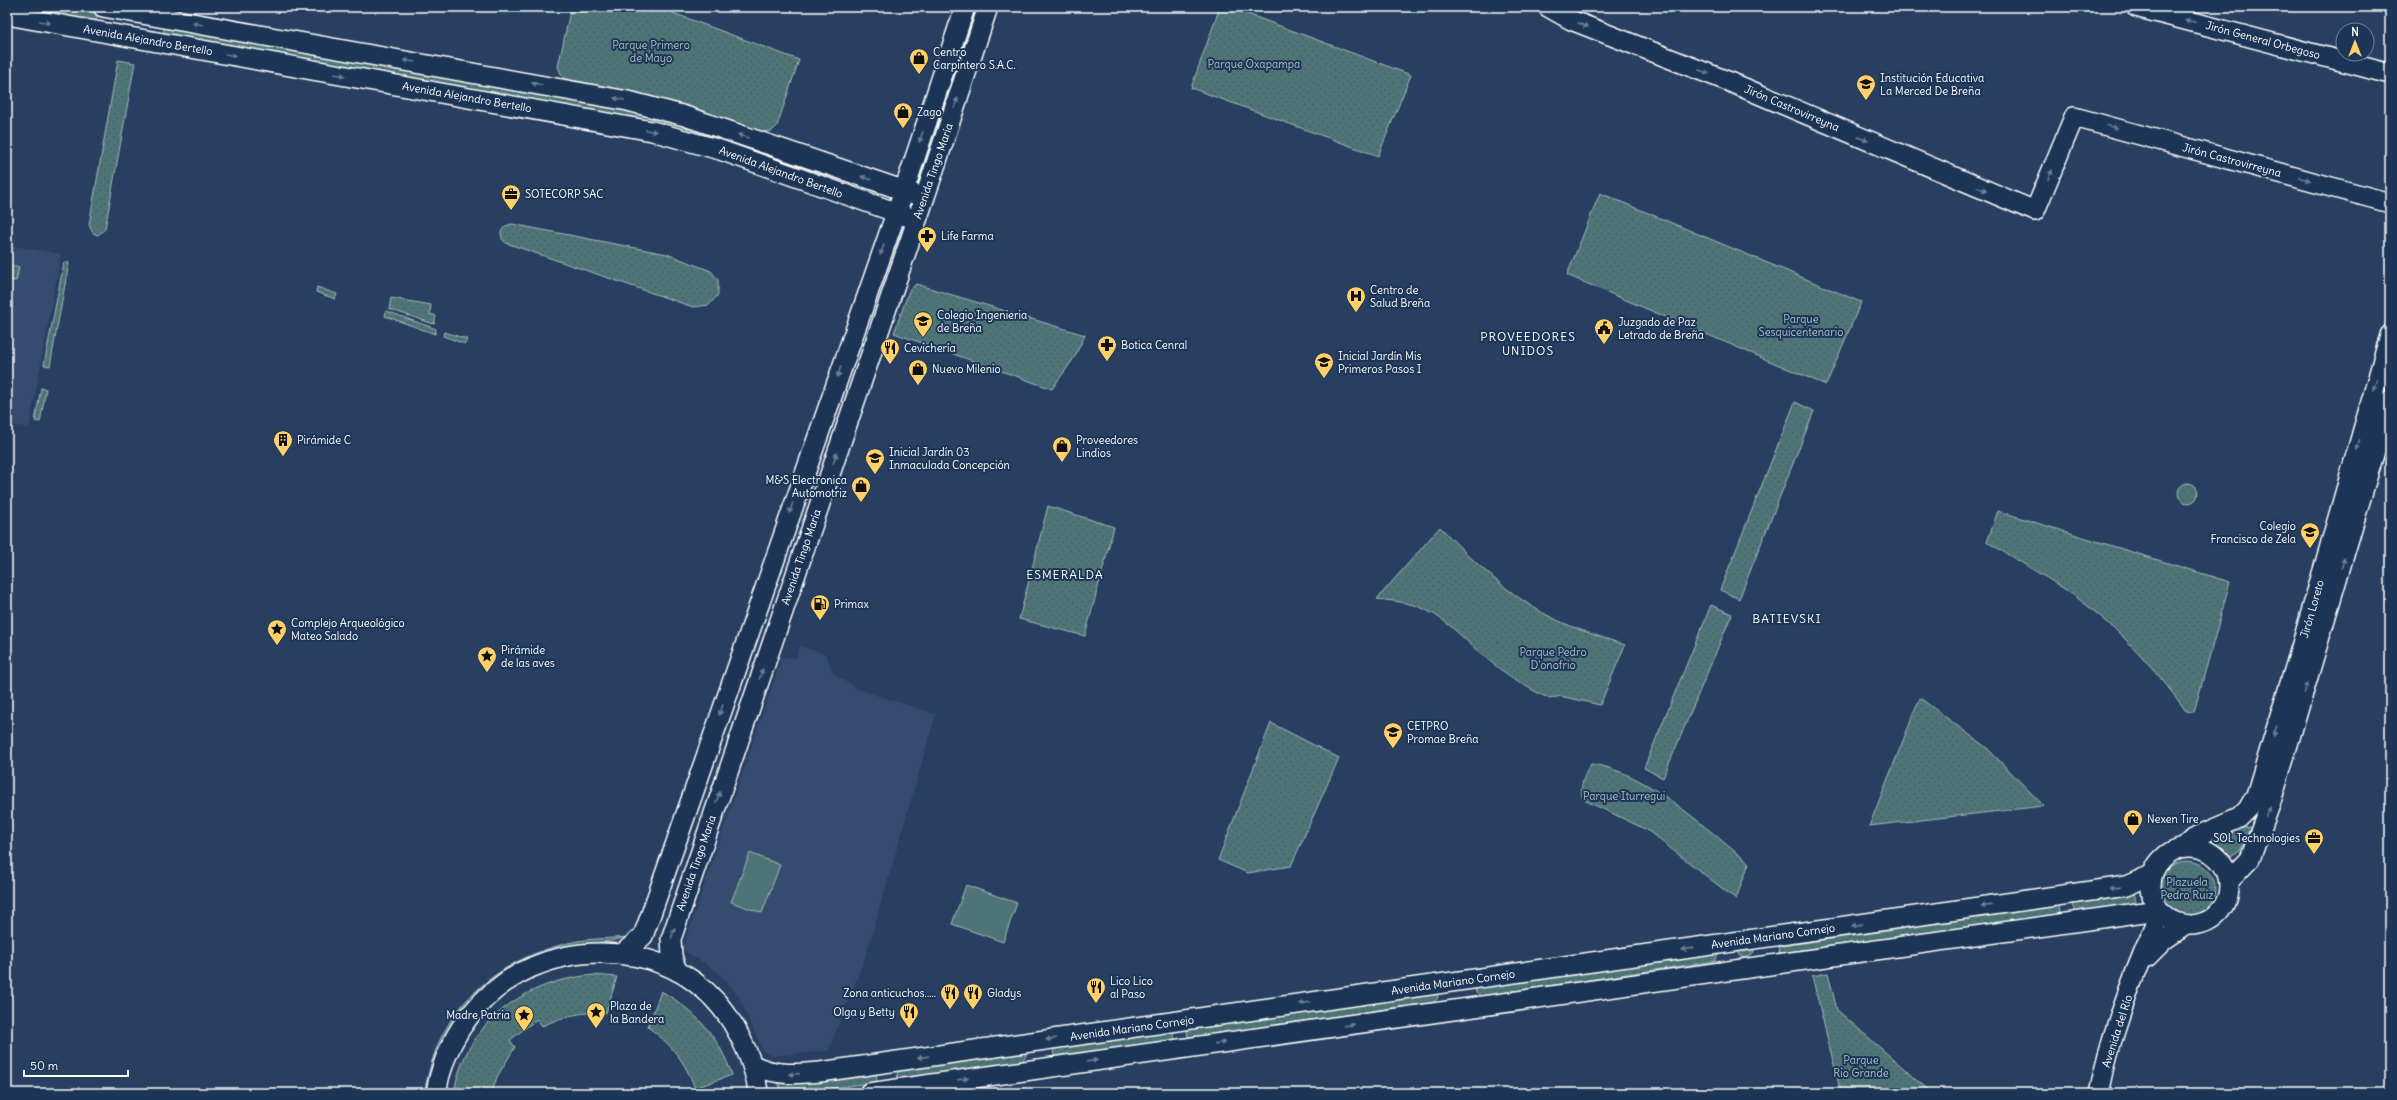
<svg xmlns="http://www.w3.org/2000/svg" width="2397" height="1100" font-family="Delius,sans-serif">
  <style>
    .built { fill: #364b70 }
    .green { fill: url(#green-dots); stroke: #a6babb }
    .pitch { fill: #4e7477; stroke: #a6babb }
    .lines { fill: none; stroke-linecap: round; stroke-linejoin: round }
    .secondary-casing { stroke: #fff; stroke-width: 22 }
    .secondary { stroke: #1d3557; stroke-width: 19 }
    .oneway { fill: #6c7c92 }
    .labels { text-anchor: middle; stroke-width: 4; stroke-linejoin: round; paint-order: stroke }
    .street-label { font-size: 11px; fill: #fff; stroke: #1d3557 }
    .park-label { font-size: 11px; fill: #afc0c2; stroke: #1d3557 }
    .poi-label { font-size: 11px; fill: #fff; stroke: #1d3557; text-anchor: start }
    .neighbourhood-label { font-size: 12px; letter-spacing: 1px; fill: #fff; stroke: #1d3557 }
  </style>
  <defs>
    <pattern id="green-dots" width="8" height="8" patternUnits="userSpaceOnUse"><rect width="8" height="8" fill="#4e7477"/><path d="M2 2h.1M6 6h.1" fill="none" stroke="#4d5c5d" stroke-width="1.8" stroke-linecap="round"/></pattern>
  </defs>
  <rect width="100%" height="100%" fill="#283f62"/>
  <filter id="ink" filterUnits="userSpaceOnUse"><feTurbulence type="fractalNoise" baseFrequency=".025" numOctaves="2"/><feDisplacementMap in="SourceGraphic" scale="8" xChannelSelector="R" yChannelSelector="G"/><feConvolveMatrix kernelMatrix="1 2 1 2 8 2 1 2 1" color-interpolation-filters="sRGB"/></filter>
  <g filter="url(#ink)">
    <g class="built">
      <path d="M7,245L61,254L29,428L7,424Z"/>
      <path d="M800,646L826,654L833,673L857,689L936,714L865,958L828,1051L772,1056L763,1051L739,998L726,980L712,968L686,952L683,947L782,657L796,658Z"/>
      <path d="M2120,1086H2126L2135,1093H2119Z"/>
    </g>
    <g class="green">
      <path d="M7,7H69L98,13L94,29Z"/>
      <path d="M571,7H657L799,60L777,126L772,131L762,132L651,96L563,78L558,67Z"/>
      <path d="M1220,7H1229L1411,75L1378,156L1191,88Z"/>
      <path d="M165,22L603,99L881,187L878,196L680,129L163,36Z"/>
      <path d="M118,60L135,63L105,229L98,235L93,233L89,225Z"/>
      <path d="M1600,193L1861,302L1826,385L1567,275Z"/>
      <path d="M512,224L667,254L711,271L718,280V295L709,305L693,307L506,243L502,239L501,232L505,226Z"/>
      <path d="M64,262L69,263L50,366L44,365Z"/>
      <path d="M7,264L19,267L16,281L7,280Z"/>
      <path d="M916,284L1085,335L1074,358L1052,389L894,333L909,291Z"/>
      <path d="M317,287L337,294L335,299L316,292Z"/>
      <path d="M391,298L431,305L430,314L436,316L434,324L389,309Z"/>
      <path d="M386,311L436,329L435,334L385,316Z"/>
      <path d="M444,332L467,339L465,344L443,336Z"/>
      <path d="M41,388L46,389L40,422L35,421Z"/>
      <path d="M1795,402L1814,411L1739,599L1720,590Z"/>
      <circle cx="2188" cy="493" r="10"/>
      <path d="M1048,506L1114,527L1085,636L1019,619Z"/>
      <path d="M1998,511L2230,582L2194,712L2186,711C2153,665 2113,622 2066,590C2040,573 2013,558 1987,542Z"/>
      <path d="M1440,527C1471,559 1504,591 1543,613C1568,627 1598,636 1625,645L1600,705L1560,696L1550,699C1529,689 1509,677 1491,662C1468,645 1451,621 1424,609C1409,602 1393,601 1377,599Z"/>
      <path d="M1711,605L1732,614L1663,778L1644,768Z"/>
      <path d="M1920,698L1987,748L2044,806L1869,826Z"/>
      <path d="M1271,723L1339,758L1291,866L1248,873L1218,860Z"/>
      <path d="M1591,764C1647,771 1706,829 1749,863L1736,899L1647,830L1584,800C1577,789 1585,774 1591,764Z"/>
      <path d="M2251,827L2240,851L2231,857C2223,848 2214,844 2202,841L2205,834Z"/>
      <circle cx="2187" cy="889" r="28"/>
      <path d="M2133,888L2136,901L2134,905L2075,913L2070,898Z"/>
      <path d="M2058,899L2060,912L2058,915L1779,953L1777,936Z"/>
      <path d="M626,937C607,944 583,942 563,947C507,961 459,997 437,1052C432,1065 429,1079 426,1093H424C427,1079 430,1065 435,1052C457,991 516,952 578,941C594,938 610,939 626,937Z"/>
      <path d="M1726,940L1715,961L1481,996L1476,993L1474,982Z"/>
      <path d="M1736,948H1754V952L1746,958L1741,957Z"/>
      <path d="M1828,973L1837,1010L1932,1093H1841L1812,976Z"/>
      <path d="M594,975L617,977L606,1013C583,1011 564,1016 542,1026L537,1019L510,1040L515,1047L497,1077L492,1093H454C465,1022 526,980 594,975Z"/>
      <path d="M1436,987L1438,998L1434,1002L1188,1038L1185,1018Z"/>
      <path d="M661,991C695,1010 720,1038 732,1075L695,1088C685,1061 671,1044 648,1027Z"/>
      <path d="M1170,1019L1175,1040L1054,1056L1051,1037Z"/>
      <path d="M1024,1046L1026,1056L1022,1062L898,1080L896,1060Z"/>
      <path d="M875,1060L877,1082L799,1093H782L778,1081Z"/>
    </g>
    <g class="pitch">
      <path d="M750,853L780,865L762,913L731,902Z"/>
      <path d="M966,885L1017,903L1003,942L952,924Z"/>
    </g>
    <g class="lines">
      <defs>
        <g id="secondary">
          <path d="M103,7L628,101L685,116L914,194"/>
          <path d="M1548,7L1571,20L1730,82L2035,211L2074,117L2390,203"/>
          <path d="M2136,7L2390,74"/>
          <path d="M7,15L652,131L720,150L906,216"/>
          <path d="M2186,846L2197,836L2239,818L2248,809L2256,795L2302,644L2390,335"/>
          <circle cx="2190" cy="886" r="39"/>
          <path d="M2229,881L2250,859L2270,805L2390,400"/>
          <path d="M622,954L643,936L651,914L909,176L965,7"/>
          <path d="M2147,957L2164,940L2186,925"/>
          <path d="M677,971L672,956L671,939L930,182L988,7"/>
          <path d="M753,1065C776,1076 795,1074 820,1072L2126,886L2151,875"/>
          <path d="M436,1093C452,998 538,939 632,956C679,964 716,991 738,1033C748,1052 756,1071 758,1093"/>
          <path d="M869,1093L2158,910"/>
          <path d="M2099,1093C2108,1046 2126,995 2144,951C2150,937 2157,926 2159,911"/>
        </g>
      </defs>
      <use href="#secondary" class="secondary-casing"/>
      <use href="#secondary" class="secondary"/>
    </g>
    <defs><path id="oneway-solid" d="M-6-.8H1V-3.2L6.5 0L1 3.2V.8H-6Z"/></defs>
    <g class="oneway">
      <use href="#oneway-solid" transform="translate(2190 21) rotate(-165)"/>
      <use href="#oneway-solid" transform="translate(45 22) rotate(10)"/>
      <use href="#oneway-solid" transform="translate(198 24) rotate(-170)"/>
      <use href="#oneway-solid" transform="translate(1583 25) rotate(22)"/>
      <use href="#oneway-solid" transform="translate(231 55) rotate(10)"/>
      <use href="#oneway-solid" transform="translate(409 61) rotate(-170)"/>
      <use href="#oneway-solid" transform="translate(1704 72) rotate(21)"/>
      <use href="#oneway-solid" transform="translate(340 75) rotate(10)"/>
      <use href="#oneway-solid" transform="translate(537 84) rotate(-170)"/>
      <use href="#oneway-solid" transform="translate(619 99) rotate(-169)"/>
      <use href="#oneway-solid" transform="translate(956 103) rotate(-72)"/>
      <use href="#oneway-solid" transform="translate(2112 127) rotate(15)"/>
      <use href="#oneway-solid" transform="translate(651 131) rotate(12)"/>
      <use href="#oneway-solid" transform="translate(743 136) rotate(-161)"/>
      <use href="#oneway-solid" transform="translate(921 137) rotate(109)"/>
      <use href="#oneway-solid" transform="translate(1863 139) rotate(23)"/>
      <use href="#oneway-solid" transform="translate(2050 175) rotate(-68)"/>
      <use href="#oneway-solid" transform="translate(866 178) rotate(-161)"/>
      <use href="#oneway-solid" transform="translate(2305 179) rotate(15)"/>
      <use href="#oneway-solid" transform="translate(1982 189) rotate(23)"/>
      <use href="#oneway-solid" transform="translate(882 250) rotate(110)"/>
      <use href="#oneway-solid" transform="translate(839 372) rotate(109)"/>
      <use href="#oneway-solid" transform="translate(2375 385) rotate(107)"/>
      <use href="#oneway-solid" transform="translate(2358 445) rotate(106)"/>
      <use href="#oneway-solid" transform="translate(835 458) rotate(-71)"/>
      <use href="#oneway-solid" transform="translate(791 508) rotate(109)"/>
      <use href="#oneway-solid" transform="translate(2343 563) rotate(-74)"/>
      <use href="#oneway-solid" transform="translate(761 674) rotate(-71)"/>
      <use href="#oneway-solid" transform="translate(2306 688) rotate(-73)"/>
      <use href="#oneway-solid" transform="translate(721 710) rotate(109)"/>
      <use href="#oneway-solid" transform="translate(2275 731) rotate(107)"/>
      <use href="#oneway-solid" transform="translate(718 797) rotate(-71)"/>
      <use href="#oneway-solid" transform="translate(2268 812) rotate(-71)"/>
      <use href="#oneway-solid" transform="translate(2115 888) rotate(172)"/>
      <use href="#oneway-solid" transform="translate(1986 906) rotate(172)"/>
      <use href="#oneway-solid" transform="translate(1857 925) rotate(172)"/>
      <use href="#oneway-solid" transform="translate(673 933) rotate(-73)"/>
      <use href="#oneway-solid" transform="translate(1687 949) rotate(172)"/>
      <use href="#oneway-solid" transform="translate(1305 1003) rotate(172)"/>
      <use href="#oneway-solid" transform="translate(1349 1025) rotate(-8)"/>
      <use href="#oneway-solid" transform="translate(1051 1039) rotate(172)"/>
      <use href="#oneway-solid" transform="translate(1220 1043) rotate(-8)"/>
      <use href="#oneway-solid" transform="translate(923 1057) rotate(172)"/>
      <use href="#oneway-solid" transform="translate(1092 1061) rotate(-8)"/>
      <use href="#oneway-solid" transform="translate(794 1074) rotate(176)"/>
      <use href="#oneway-solid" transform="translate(963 1079) rotate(-8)"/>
    </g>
  </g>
  <defs>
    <symbol id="shop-pin" viewBox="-11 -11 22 30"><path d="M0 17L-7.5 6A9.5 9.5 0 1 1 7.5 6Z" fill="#ffd166" stroke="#1d3557"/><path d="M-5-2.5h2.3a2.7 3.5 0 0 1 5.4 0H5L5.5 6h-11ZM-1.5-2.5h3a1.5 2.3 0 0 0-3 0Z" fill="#111"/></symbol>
    <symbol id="school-pin" viewBox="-11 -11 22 30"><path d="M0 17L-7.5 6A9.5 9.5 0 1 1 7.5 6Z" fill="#ffd166" stroke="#1d3557"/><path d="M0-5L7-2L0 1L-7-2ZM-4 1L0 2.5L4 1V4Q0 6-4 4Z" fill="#111"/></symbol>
    <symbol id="office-pin" viewBox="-11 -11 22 30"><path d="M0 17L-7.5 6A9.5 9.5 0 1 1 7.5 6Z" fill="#ffd166" stroke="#1d3557"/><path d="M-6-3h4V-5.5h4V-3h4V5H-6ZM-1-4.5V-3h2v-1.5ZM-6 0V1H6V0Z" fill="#111"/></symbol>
    <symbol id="pharmacy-pin" viewBox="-11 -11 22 30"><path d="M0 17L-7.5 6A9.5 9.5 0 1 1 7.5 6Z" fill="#ffd166" stroke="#1d3557"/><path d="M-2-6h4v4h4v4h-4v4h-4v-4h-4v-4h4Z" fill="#111"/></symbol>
    <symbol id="hospital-pin" viewBox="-11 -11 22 30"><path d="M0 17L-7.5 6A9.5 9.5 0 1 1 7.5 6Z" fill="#ffd166" stroke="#1d3557"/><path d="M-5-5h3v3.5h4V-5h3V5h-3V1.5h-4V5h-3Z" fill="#111"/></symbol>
    <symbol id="civic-pin" viewBox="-11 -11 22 30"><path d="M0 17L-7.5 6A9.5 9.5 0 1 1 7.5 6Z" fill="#ffd166" stroke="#1d3557"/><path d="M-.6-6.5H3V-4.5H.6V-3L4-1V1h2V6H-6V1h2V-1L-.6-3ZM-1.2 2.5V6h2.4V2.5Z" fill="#111"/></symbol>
    <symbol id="restaurant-pin" viewBox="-11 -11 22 30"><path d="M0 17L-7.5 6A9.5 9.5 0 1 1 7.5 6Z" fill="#ffd166" stroke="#1d3557"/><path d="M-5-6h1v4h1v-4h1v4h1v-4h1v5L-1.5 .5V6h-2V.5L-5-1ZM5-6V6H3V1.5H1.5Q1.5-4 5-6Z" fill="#111"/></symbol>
    <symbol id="building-pin" viewBox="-11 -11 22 30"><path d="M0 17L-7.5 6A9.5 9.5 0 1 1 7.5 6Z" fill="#ffd166" stroke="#1d3557"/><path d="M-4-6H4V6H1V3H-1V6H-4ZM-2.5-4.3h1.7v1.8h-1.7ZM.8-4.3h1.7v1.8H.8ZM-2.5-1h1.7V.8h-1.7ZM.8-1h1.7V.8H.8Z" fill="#111"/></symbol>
    <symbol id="fuel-pin" viewBox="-11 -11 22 30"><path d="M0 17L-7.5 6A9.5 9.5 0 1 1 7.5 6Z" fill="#ffd166" stroke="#1d3557"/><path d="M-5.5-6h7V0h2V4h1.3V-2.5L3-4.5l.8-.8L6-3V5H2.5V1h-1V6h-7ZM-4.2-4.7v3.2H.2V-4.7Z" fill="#111"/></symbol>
    <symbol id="sight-pin" viewBox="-11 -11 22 30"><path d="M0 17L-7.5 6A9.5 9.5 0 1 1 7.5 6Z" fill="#ffd166" stroke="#1d3557"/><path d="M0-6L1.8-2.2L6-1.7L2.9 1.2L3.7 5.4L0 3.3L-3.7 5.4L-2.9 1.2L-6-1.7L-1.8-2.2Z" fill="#111"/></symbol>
    <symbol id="university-pin" viewBox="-11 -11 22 30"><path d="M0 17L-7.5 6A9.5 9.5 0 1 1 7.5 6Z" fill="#ffd166" stroke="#1d3557"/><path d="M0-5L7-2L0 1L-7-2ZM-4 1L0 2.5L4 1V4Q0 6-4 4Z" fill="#111"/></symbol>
  </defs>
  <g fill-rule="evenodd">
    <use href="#shop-pin" x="908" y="47" width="22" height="30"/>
    <use href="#school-pin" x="1855" y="73" width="22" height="30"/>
    <use href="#shop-pin" x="892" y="101" width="22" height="30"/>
    <use href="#office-pin" x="500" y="183" width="22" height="30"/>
    <use href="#pharmacy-pin" x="916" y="225" width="22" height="30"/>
    <use href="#hospital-pin" x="1345" y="285" width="22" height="30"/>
    <use href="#school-pin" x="912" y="310" width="22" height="30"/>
    <use href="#civic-pin" x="1593" y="317" width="22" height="30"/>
    <use href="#pharmacy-pin" x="1096" y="334" width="22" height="30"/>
    <use href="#restaurant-pin" x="879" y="337" width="22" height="30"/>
    <use href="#school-pin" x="1313" y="351" width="22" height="30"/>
    <use href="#shop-pin" x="907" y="358" width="22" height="30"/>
    <use href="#building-pin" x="272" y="429" width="22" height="30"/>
    <use href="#shop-pin" x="1051" y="435" width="22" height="30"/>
    <use href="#school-pin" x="864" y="447" width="22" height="30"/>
    <use href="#shop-pin" x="850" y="475" width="22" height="30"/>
    <use href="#school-pin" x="2299" y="521" width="22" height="30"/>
    <use href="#fuel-pin" x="809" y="593" width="22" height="30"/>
    <use href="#sight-pin" x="266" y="618" width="22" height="30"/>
    <use href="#sight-pin" x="476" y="645" width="22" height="30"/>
    <use href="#university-pin" x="1382" y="721" width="22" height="30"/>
    <use href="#shop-pin" x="2122" y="808" width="22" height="30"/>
    <use href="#office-pin" x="2303" y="827" width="22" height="30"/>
    <use href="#restaurant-pin" x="1085" y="976" width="22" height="30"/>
    <use href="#restaurant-pin" x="939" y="982" width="22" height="30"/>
    <use href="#restaurant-pin" x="962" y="982" width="22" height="30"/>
    <use href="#sight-pin" x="585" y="1001" width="22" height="30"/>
    <use href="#restaurant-pin" x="898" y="1001" width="22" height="30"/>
    <use href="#sight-pin" x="513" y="1004" width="22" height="30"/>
  </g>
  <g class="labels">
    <g class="street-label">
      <text transform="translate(148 40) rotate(10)" y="4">Avenida Alejandro Bertello</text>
      <text transform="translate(2263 40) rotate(15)" y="4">Jirón General Orbegoso</text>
      <text transform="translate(467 97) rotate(10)" y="4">Avenida Alejandro Bertello</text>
      <text transform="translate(1792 108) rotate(23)" y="4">Jirón Castrovirreyna</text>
      <text transform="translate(2232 160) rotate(15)" y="4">Jirón Castrovirreyna</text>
      <text transform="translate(933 171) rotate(-71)" y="4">Avenida Tingo María</text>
      <text transform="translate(781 172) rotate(20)" y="4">Avenida Alejandro Bertello</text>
      <text transform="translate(801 557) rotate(-71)" y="4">Avenida Tingo María</text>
      <text transform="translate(2312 609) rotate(-74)" y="4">Jirón Loreto</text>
      <text transform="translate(696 863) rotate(-71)" y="4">Avenida Tingo María</text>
      <text transform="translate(1773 936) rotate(-8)" y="4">Avenida Mariano Cornejo</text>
      <text transform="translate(1453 982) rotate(-8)" y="4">Avenida Mariano Cornejo</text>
      <text transform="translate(1132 1028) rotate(-8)" y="4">Avenida Mariano Cornejo</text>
      <text transform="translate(2117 1031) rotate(-72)" y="4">Avenida del Río</text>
    </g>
    <g class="park-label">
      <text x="651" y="49">Parque Primero<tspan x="651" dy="13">de Mayo</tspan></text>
      <text x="1254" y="68">Parque Oxapampa</text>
      <text x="1801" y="323">Parque<tspan x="1801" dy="13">Sesquicentenario</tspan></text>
      <text x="1553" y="656">Parque Pedro<tspan x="1553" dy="13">D'onofrio</tspan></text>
      <text x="1624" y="800">Parque Iturregui</text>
      <text x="2187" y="886">Plazuela<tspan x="2187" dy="13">Pedro Ruiz</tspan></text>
      <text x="1861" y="1064">Parque<tspan x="1861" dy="13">Rio Grande</tspan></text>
    </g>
    <g class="poi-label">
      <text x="933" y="56">Centro<tspan x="933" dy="13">Carpintero S.A.C.</tspan></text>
      <text x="1880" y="82">Institución Educativa<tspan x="1880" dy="13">La Merced De Breña</tspan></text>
      <text x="917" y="116">Zago</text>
      <text x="525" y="198">SOTECORP SAC</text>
      <text x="941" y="240">Life Farma</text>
      <text x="1370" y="294">Centro de<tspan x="1370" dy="13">Salud Breña</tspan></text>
      <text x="937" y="319">Colegio Ingenieria<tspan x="937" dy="13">de Breña</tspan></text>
      <text x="1618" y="326">Juzgado de Paz<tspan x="1618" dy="13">Letrado de Breña</tspan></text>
      <text x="1121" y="349">Botica Cenral</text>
      <text x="904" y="352">Cevichería</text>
      <text x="1338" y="360">Inicial Jardín Mis<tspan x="1338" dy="13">Primeros Pasos I</tspan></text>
      <text x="932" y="373">Nuevo Milenio</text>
      <text x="297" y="444">Pirámide C</text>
      <text x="1076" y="444">Proveedores<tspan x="1076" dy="13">Lindios</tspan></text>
      <text x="889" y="456">Inicial Jardín 03<tspan x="889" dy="13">Inmaculada Concepción</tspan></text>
      <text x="847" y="484" text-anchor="end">M&amp;S Electronica<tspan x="847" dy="13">Automotriz</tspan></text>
      <text x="2296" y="530" text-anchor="end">Colegio<tspan x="2296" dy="13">Francisco de Zela</tspan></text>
      <text x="834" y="608">Primax</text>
      <text x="291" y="627">Complejo Arqueológico<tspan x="291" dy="13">Mateo Salado</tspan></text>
      <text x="501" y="654">Pirámide<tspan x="501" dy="13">de las aves</tspan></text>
      <text x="1407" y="730">CETPRO<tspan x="1407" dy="13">Promae Breña</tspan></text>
      <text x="2147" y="823">Nexen Tire</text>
      <text x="2300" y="842" text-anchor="end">SOL Technologies</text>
      <text x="1110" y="985">Lico Lico<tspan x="1110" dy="13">al Paso</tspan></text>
      <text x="936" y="997" text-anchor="end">Zona anticuchos.....</text>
      <text x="987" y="997">Gladys</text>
      <text x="610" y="1010">Plaza de<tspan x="610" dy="13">la Bandera</tspan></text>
      <text x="895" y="1016" text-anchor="end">Olga y Betty</text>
      <text x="510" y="1019" text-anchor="end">Madre Patria</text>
    </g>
    <g class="neighbourhood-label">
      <text x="1528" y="341">PROVEEDORES<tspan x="1528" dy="14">UNIDOS</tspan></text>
      <text x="1065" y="579">ESMERALDA</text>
      <text x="1787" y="623">BATIEVSKI</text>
    </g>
  </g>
  <rect width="2397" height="1100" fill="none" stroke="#1d3557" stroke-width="24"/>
  <rect x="12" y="12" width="2373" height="1076" fill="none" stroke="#fff" stroke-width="1.5" filter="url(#ink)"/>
  <g transform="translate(2355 42)"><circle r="19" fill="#1d3557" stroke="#77869a"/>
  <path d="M0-3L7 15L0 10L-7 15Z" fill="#ffd166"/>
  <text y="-6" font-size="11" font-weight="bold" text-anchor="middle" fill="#ffffff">N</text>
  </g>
  <path d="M24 1070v6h104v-6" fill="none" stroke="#ffffff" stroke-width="2"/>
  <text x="30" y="1070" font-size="12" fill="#ffffff" stroke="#1d3557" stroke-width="3" paint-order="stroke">50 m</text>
</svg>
